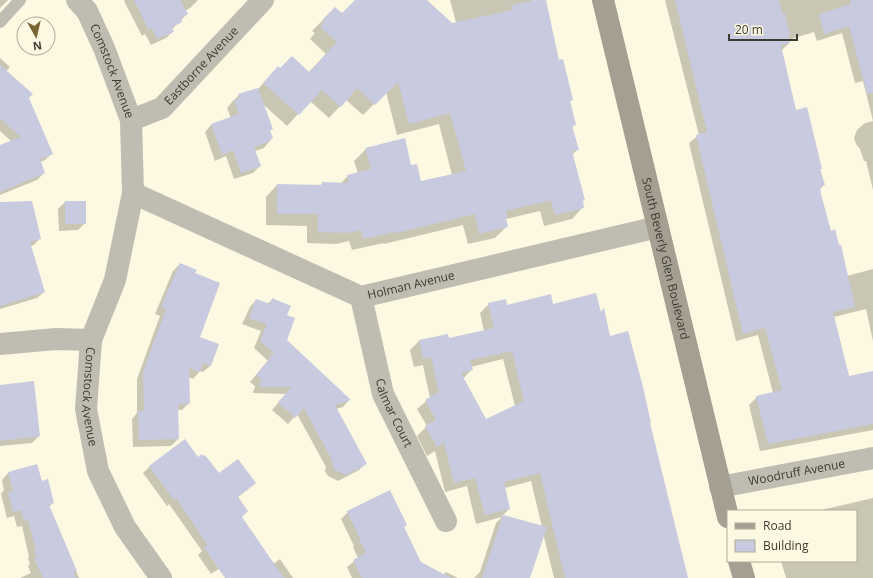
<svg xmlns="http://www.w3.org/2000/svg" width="873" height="578" font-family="'Open Sans',sans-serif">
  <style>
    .shadow { fill: #0003; fill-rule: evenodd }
    .building { fill: #c8cae0; fill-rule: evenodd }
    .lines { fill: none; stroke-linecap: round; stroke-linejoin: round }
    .lane { stroke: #bfbcb2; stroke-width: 12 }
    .street { stroke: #bfbcb2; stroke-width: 22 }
    .secondary { stroke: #a49f91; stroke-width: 22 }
    .labels { text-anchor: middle; stroke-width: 3; stroke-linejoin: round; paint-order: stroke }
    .street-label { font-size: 12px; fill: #3d3b32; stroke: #fdf8e1 }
  </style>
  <rect width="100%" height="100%" fill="#fdf8e1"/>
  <g class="shadow">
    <path d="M0,0H8L0,8Z"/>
    <path d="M125,0H198L190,8L185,11L187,14L181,20V21L172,29L173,31L166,38L151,45L145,34L142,36L124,1Z"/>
    <path d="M356,0H426L458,30L450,0H534V1L545,0L558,61L572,100L569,102L575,124L572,128L578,149L572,155L583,207L572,219L544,226L540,211L506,219L505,220L507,226L495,238L468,244L463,225L384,244V243L352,250L349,241L336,244L307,243V226L266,225V197L277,185L320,186L322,183L340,184L348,176L358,173L354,161L366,149L410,166L420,183L452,175L439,124L397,135L386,92L363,115L346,100L329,118L310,101L287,126L263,104L272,129L269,131L272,138L264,148L255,151L260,166L253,173L234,179L226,156L215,161L205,132L211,125L231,118L227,108L232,102L239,95L257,90L267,79L280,69L309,72L326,54L310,39L315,33L312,31L335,8L342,15Z"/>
    <path d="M665,0H873V190L866,161H864L860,149L856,144L854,138L857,130L865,123L873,121L863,81L855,83L842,33L817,41L814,32L788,40L789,43L781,51L795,111L821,168L820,170L824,185L819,190L830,232L847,276L873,269V341L866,309L834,317L849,378L873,381V430L760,451L749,405L757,397L773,393L758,335L736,341L689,143L699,135Z"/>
    <path d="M0,58L10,67L6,71L28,98L51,154L45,160L40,162L44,173L37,180L0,195V146L12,142L0,131Z"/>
    <path d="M65,202H85V223L78,230L59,231L58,209Z"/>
    <path d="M0,203L40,238L34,245L30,246L44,292L37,298L0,309Z"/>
    <path d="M180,264L194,274L198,338L217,344L210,366L203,372L200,371L193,379L188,377L189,403L182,410H177L178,439L171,446L133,447L132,419L137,413V379L160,316L155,314L173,271Z"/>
    <path d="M273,299L286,315V340L349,400L343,407L336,409L365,464L359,470L338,481L328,476L325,471L326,467L297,414L288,424L272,410L286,394L253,393L255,386L250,382L268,361L254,348L261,331L242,324L250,307L256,300L267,304Z"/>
    <path d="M489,304L506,306L552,305L600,313L649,423L687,578H554L543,533L529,578H474L480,572L496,523L502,517L476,524L467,486L445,492L435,451L427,456L417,436L427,426L417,409L430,398L423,365L414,367L410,350L419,341L448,339L484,331L480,313ZM503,359L515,406L485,420L463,379L471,370V367ZM531,481L542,527L502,516L509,509L505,488Z"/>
    <path d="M0,386L39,436L32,443L0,446Z"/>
    <path d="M198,459L219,475L255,483L237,498L241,517L273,564L280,559L293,578H231L223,566L211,574L198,555L202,551L169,504L167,506L143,473L150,466Z"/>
    <path d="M37,466L41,482L53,503L49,507L79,578H20L31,573L28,566L30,564L28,559L29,557L22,526L17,527L14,516L7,518L1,494L4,490L2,480L8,473Z"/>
    <path d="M873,498V578H786L781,561H856V511H817Z"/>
    <path d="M348,512L406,525L403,528L420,562L443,575L446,572L458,578H352L347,567L358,558L353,547L354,546L341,519Z"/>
  </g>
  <g class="building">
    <path d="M134,0H180L188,14L181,18L182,22L172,27L174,32L157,39L152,28L149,30Z"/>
    <path d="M355,0H427L452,23L512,10L511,5L536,0H546L559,60L563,59L573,100L570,101L576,125L572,126L579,150L572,151L585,200L583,201L584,208L555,215L551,200L506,211L508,218L506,219L508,227L479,234L475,214L396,233L395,232L363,239L361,230L348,233L318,232V214H277V184L322,185V182L349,183L347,175L371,169L365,148L405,138L411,165L417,164L421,181L466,171L450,113L409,124L398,82L375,105L357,88L341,107L322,90L299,115L263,83L278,66L280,68L292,56L309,72L337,42L320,27L325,21L323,19L335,7L342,13Z"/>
    <path d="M675,0H779L782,13H785L790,35L788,36L790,43L781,45L796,110L807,107L822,169H820L825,185L820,187L821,194L831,231L835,229L839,245H841L855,307L833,312L849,376L873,371V424L768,444L756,396L782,390L765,328L743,334L696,135L707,132Z"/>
    <path d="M850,0H873V93L867,94L849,26L824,34L819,14L851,4Z"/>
    <path d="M0,65L33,94L29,98L53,154L40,159L45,173L0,192V145L21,137L0,118Z"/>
    <path d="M258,88L273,129L270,130L273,138L270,139L271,141L254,147L261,166L241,173L233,150L222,155L211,124L239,114L234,100L240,98L238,94Z"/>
    <path d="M32,201L41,239L30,242L45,292L0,306V202Z"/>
    <rect x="65" y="201" width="21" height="23"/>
    <path d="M180,263L197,270L195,273L220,283L200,337L219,344L211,366L203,363L200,372L189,368L190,404H178L179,439L139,440L138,411H144L143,372L166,309L161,307Z"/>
    <path d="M596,293L601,312L604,308L610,336L628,331L643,387L651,423H650L688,578H565L540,473L504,482L510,509L485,515L475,478L454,483L444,443L437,447L425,426L436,420L425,400L439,392L431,357L423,359L419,340L448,334L449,338L494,328L488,303L506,299L507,305L551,294L553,304ZM512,351L524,401L486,419L461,373L473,370L470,360Z"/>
    <path d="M272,298L291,306L287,315L295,318L287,340L351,400L335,405L367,464L346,475L335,470L332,464V460L304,408L295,418L278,402L292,387H259L261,379L256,375L274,353L260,341L267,324L249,318L256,299L270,304Z"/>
    <path d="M34,381L40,436L0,441V385Z"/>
    <path d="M185,439L198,457L202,454L203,456L205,455L219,473L238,459L256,483L238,497L248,511L242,517L284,578H225L204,547L208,545L176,498L174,500L149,466Z"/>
    <path d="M37,464L42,481L48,479L54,503L49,505L77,571L73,572L76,578H43L34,558H37L34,551L36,550L28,520L24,521L21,510L13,512L8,492L13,491L8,472Z"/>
    <path d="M390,490L407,525L404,527L421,562L451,578H362L353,560L366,553L359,539H360L347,511Z"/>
    <path d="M503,515L547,527L530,578H482Z"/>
  </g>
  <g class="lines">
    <path class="lane" d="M0,22L20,0"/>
    <g class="street">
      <path id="s1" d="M77,0L87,11L104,48L131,120L133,193L115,280L91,340L86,409L98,471L125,527L161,578"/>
      <path id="s2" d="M131,120L162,108L263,0"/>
      <path id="s3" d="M133,193L361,297L658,227"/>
      <path id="s4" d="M361,297L383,394L446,521"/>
      <path d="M0,344L56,339L91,340"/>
      <path id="s5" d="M720,487L873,458"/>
    </g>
    <g class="secondary">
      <path id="s6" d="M603,0L728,517"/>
      <path d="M739,561L744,578"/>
    </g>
  </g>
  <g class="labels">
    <g class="street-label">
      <text dy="4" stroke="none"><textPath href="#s2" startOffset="91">Eastborne Avenue</textPath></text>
      <text dy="4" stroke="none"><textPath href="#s1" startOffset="80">Comstock Avenue</textPath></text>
      <text dy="4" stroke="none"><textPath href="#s6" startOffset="266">South Beverly Glen Boulevard</textPath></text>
      <text dy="4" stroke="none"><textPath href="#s3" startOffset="302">Holman Avenue</textPath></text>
      <text dy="4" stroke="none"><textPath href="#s1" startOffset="416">Comstock Avenue</textPath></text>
      <text dy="4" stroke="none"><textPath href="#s4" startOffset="121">Calmar Court</textPath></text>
      <text dy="4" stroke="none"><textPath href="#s5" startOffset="78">Woodruff Avenue</textPath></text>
    </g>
  </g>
  <rect x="727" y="510" width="130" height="52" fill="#fdf8e1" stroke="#b0ac9b"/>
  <rect x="735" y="523" width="20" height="6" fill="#a49f91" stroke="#b0ac9b"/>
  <text x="763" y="530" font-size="12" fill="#3d3b32">Road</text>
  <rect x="735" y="540" width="20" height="12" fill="#c8cae0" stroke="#b0ac9b"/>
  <text x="763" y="550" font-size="12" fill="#3d3b32">Building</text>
  <g transform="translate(36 36) rotate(172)"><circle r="19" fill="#fdf8e1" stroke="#b0ac9b"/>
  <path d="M0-3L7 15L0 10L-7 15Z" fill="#786433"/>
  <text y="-6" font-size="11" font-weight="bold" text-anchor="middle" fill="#3d3b32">N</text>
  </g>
  <path d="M729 34v6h68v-6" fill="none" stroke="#3d3b32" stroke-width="2"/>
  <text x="735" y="34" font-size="12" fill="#3d3b32" stroke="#fdf8e1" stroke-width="3" paint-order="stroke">20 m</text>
</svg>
